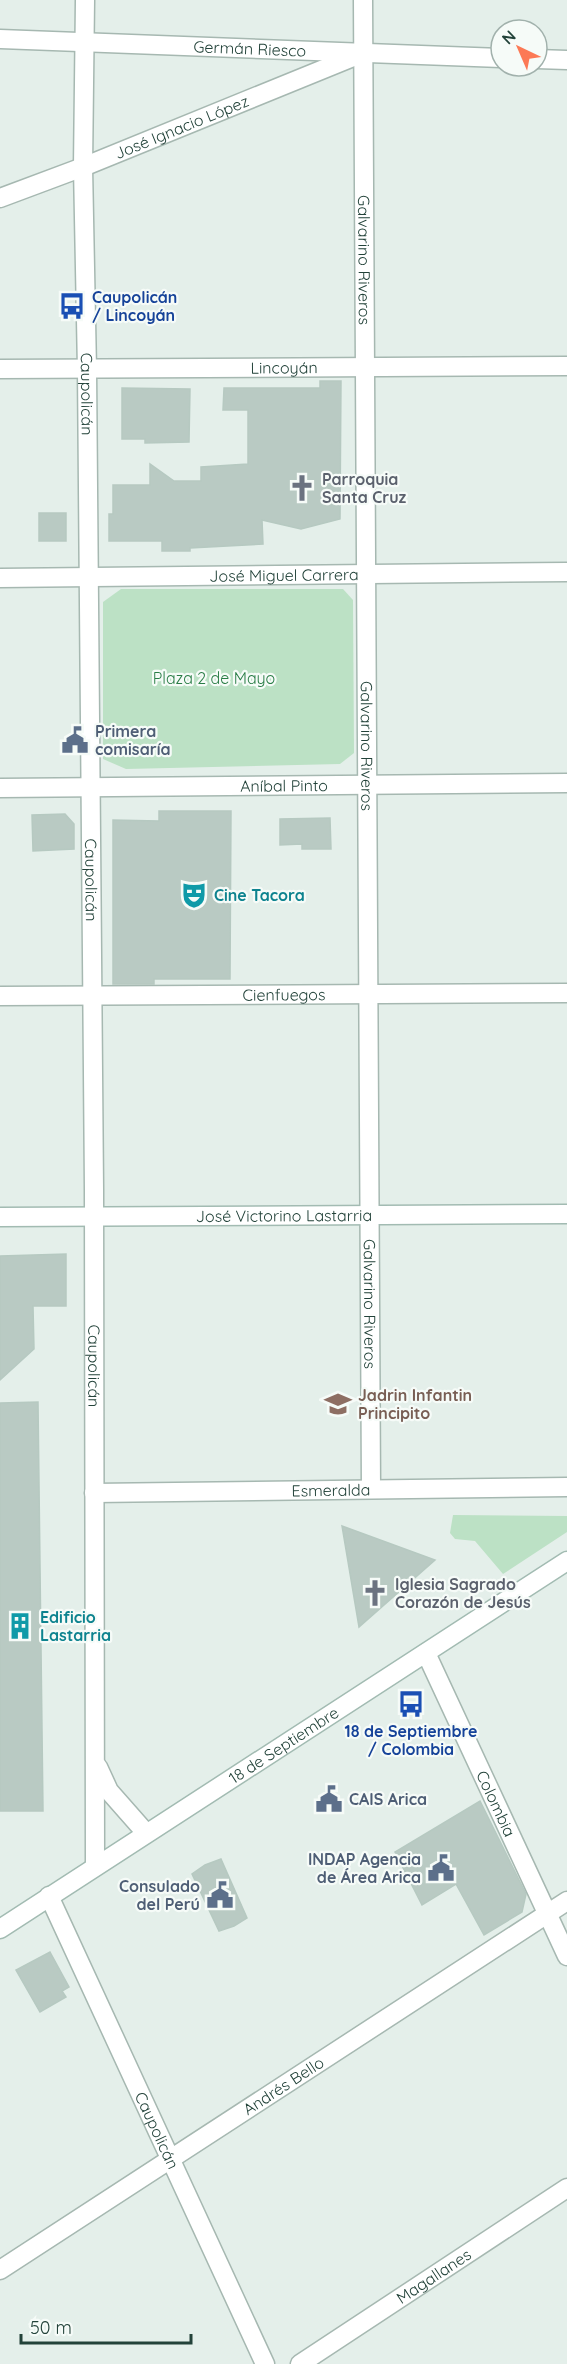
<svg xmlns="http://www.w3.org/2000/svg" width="567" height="2364" font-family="Quicksand,sans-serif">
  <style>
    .green { fill: #bce1c5 }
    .building { fill: #b9cac3; stroke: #b6c9c1; stroke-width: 1.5 }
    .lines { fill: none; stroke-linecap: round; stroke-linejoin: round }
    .minor-casing { stroke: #a6b8b1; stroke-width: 21 }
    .tertiary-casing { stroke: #a6b8b1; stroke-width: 21 }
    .secondary-casing { stroke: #a2bbb2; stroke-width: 21 }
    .minor { stroke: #fff; stroke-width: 18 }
    .tertiary { stroke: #fff; stroke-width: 18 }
    .secondary { stroke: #fff; stroke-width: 18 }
    .labels { text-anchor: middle; stroke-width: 4.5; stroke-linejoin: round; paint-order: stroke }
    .street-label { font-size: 16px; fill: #224239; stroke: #f6fbf8 }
    .transit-label { font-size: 16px; font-weight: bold; fill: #164399; stroke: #f6fbf8; text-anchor: start }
    .worship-label { font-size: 16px; font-weight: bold; fill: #5b616d; stroke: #f6fbf8; text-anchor: start }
    .park-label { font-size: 16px; fill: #297d46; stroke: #f6fbf8 }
    .service-label { font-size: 16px; font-weight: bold; fill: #4e5e75; stroke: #f6fbf8; text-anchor: start }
    .culture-label { font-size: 16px; font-weight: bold; fill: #0d838f; stroke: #f6fbf8; text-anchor: start }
    .education-label { font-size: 16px; font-weight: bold; fill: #785e54; stroke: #f6fbf8; text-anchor: start }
  </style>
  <rect width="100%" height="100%" fill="#e4efea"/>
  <g class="green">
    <path d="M121,589H343L353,600L354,753L340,764L126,769L103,759V602Z"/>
    <path d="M453,1515L567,1516V1532L503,1574L475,1541L455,1539L450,1533Z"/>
  </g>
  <g class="building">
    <path d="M320,381H341L340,519L301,529L262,520L263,544L190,548V551H162V541H109V514H113V485H150V464L174,481H201V467L248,464V410H223L224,388H320Z"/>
    <path d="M122,388L190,389L189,442L145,443V439H122Z"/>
    <rect x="39" y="513" width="27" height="28"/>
    <path d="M159,811H231L230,979H154V984H113V820L159,821Z"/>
    <path d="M65,814L74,824V849L33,851L32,815Z"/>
    <path d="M330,818L331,849H302V844L280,845V819Z"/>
    <path d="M66,1254V1306H33L34,1349L0,1380V1256Z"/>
    <path d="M38,1402L43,1811H0V1403Z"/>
    <path d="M342,1526L435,1560L359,1627Z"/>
    <path d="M480,1801L526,1894L522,1912L484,1935L456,1884L422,1905L395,1852Z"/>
    <path d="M221,1859L247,1918L234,1926L219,1931L192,1874L205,1865Z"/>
    <path d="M50,1952L69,1987L62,1991L66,1997L40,2012L16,1970Z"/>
  </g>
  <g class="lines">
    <defs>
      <g id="minor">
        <path id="s1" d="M85,0L83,167L87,370L94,1190L95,1866"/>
        <path id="s2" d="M363,0L371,1489"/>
        <path id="s3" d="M0,198L83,167L363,53"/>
        <path id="s4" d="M0,369L567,366"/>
        <path id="s5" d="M0,578L567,572"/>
        <path id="s6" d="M0,788L567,783"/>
        <path id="s7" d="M0,996L567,993"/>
        <path id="s8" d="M94,1493L567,1487"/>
        <path id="s9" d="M426,1653L567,1956"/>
        <path d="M98,1767L109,1791L146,1833"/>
        <path id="s10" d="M49,1896L265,2364"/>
        <path id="s11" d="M0,2270L567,1901"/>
        <path id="s12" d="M300,2364L567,2188"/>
      </g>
      <g id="tertiary">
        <path id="s13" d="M0,39L501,58"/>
        <path d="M537,59L567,60"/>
      </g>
      <g id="secondary">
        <path id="s14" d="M0,1217L567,1214"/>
        <path id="s15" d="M0,1929L567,1561"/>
      </g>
    </defs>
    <use href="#minor" class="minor-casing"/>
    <use href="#tertiary" class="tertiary-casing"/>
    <use href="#secondary" class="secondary-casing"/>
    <use href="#minor" class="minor"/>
    <use href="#tertiary" class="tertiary"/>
    <use href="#secondary" class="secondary"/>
  </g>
  <defs>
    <symbol id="bus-bare" viewBox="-9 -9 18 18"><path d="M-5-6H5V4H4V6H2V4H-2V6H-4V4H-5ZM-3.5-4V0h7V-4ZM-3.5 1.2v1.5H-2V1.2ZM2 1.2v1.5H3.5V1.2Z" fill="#1a4fb4" stroke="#f6fbf8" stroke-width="2.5" paint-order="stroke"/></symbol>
    <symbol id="church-bare" viewBox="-9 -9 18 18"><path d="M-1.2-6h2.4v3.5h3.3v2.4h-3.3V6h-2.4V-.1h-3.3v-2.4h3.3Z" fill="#6b7280" stroke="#f6fbf8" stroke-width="2.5" paint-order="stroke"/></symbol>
    <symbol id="civic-bare" viewBox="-9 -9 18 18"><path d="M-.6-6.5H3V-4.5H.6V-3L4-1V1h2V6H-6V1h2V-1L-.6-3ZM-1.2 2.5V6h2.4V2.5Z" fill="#5c6f8a" stroke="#f6fbf8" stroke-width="2.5" paint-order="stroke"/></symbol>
    <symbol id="theatre-bare" viewBox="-9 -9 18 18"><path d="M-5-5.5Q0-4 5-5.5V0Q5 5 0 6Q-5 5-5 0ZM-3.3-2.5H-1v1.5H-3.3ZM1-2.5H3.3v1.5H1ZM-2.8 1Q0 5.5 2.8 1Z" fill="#0f9aa8" stroke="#f6fbf8" stroke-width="2.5" paint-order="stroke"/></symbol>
    <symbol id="school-bare" viewBox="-9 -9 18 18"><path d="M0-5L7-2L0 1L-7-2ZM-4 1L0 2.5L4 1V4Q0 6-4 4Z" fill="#8d6e63" stroke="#f6fbf8" stroke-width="2.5" paint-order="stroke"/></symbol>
    <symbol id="building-bare" viewBox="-9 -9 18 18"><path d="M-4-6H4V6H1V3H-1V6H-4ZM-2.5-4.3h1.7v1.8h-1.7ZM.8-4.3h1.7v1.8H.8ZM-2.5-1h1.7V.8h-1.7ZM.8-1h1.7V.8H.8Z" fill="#0f9aa8" stroke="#f6fbf8" stroke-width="2.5" paint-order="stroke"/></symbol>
  </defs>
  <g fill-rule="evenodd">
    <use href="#bus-bare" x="53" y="287" width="38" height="38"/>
    <use href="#church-bare" x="283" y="469" width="38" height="38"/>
    <use href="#civic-bare" x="56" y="721" width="38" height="38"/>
    <use href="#theatre-bare" x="175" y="876" width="38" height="38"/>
    <use href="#school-bare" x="319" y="1385" width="38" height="38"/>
    <use href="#church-bare" x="356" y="1574" width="38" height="38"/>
    <use href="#building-bare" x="1" y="1607" width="38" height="38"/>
    <use href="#bus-bare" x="392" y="1685" width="38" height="38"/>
    <use href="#civic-bare" x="310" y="1780" width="38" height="38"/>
    <use href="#civic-bare" x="422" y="1849" width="38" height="38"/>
    <use href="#civic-bare" x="201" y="1876" width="38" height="38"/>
  </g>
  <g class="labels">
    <g class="street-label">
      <text dy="6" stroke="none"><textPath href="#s13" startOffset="250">Germán Riesco</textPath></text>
      <text dy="6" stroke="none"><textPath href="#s3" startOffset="195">José Ignacio López</textPath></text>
      <text dy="6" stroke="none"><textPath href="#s2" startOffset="260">Galvarino Riveros</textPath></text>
      <text dy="6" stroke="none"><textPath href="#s4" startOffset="284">Lincoyán</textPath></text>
      <text dy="6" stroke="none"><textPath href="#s1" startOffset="394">Caupolicán</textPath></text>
      <text dy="6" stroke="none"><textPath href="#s5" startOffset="284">José Miguel Carrera</textPath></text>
      <text dy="6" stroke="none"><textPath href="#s2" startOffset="746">Galvarino Riveros</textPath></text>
      <text dy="6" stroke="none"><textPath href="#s6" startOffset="284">Aníbal Pinto</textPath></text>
      <text dy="6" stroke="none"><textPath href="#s1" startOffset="880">Caupolicán</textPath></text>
      <text dy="6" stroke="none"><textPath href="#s7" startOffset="284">Cienfuegos</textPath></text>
      <text dy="6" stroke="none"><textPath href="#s14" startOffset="284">José Victorino Lastarria</textPath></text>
      <text dy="6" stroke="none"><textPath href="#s2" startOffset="1304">Galvarino Riveros</textPath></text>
      <text dy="6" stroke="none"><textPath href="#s1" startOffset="1366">Caupolicán</textPath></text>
      <text dy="6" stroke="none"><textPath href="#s8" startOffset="237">Esmeralda</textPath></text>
      <text dy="6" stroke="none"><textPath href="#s15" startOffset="338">18 de Septiembre</textPath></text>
      <text dy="6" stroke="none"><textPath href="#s9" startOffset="166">Colombia</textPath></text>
      <text dy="6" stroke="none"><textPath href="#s11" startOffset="338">Andrés Bello</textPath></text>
      <text dy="6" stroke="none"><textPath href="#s10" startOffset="258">Caupolicán</textPath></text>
      <text dy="6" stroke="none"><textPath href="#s12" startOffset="160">Magallanes</textPath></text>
    </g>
    <g class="transit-label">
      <text x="92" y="303">Caupolicán<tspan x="92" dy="18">/ Lincoyán</tspan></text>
      <text x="411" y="1737" text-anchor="middle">18 de Septiembre<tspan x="411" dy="18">/ Colombia</tspan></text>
    </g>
    <g class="worship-label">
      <text x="322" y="485">Parroquia<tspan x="322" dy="18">Santa Cruz</tspan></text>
      <text x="395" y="1590">Iglesia Sagrado<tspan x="395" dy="18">Corazón de Jesús</tspan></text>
    </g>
    <g class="park-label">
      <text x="214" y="684">Plaza 2 de Mayo</text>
    </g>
    <g class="service-label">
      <text x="95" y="737">Primera<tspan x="95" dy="18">comisaría</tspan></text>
      <text x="349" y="1805">CAIS Arica</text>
      <text x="421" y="1865" text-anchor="end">INDAP Agencia<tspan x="421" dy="18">de Área Arica</tspan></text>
      <text x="200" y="1892" text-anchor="end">Consulado<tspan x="200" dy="18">del Perú</tspan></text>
    </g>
    <g class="culture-label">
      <text x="214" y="901">Cine Tacora</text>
      <text x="40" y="1623">Edificio<tspan x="40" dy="18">Lastarria</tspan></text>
    </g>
    <g class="education-label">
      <text x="358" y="1401">Jadrin Infantin<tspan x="358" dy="18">Principito</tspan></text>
    </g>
  </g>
  <g transform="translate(519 48) rotate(316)"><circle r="28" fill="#f6fbf8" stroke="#a1b1ac" stroke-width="1.5"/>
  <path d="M0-4.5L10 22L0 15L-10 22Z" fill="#fc7955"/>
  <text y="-9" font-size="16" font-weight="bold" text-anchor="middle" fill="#224239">N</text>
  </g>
  <path d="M21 2334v9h170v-9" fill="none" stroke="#224239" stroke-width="3"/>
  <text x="30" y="2334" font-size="18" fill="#224239" stroke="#f6fbf8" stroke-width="4.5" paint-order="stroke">50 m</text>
</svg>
